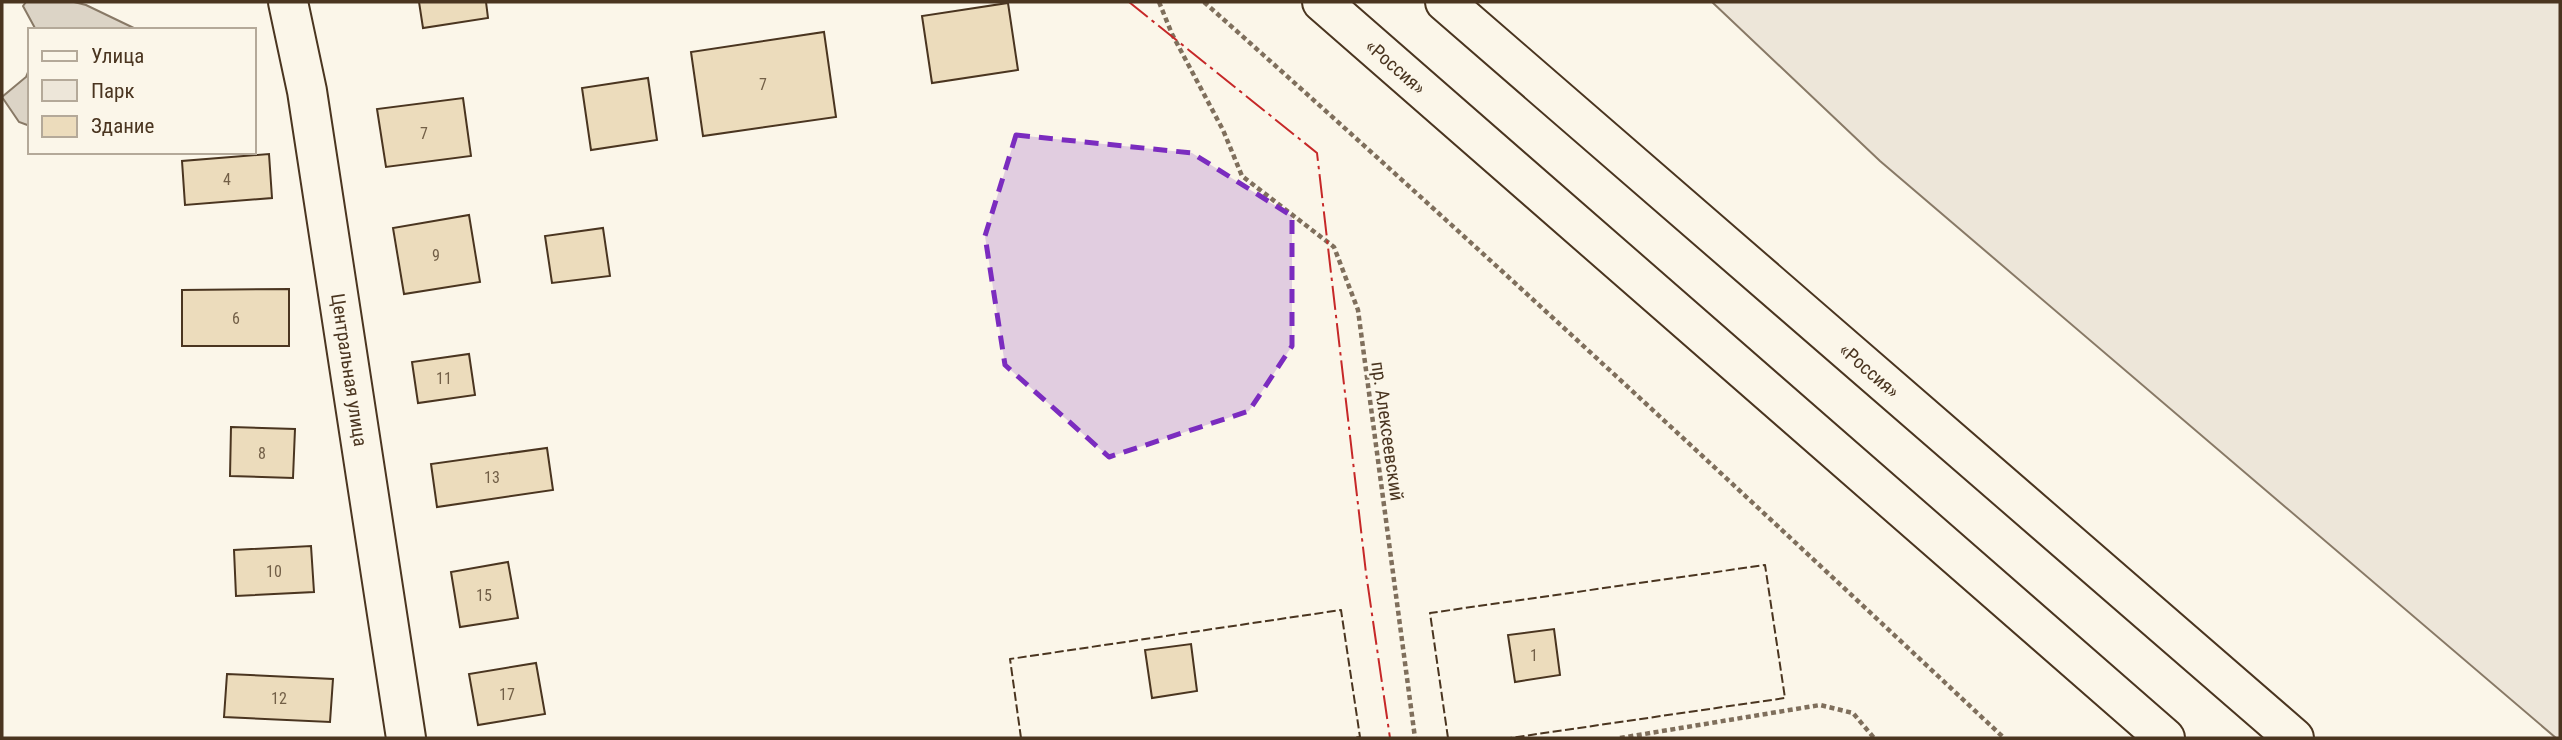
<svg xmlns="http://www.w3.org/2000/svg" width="2562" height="740" font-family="'Roboto Condensed',sans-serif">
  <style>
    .green { fill: #ede6d9; stroke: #887966; stroke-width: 2 }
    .water { fill: #dcd4c6; stroke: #887966; stroke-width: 2 }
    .building { fill: #ecdcbc; stroke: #4a3520; stroke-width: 2 }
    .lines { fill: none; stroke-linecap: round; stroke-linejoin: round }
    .minor-casing { stroke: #4a3520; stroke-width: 42 }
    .highway-casing { stroke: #4a3520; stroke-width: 42 }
    .path { stroke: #7f6f5c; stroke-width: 4.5; stroke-dasharray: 5 3.5; stroke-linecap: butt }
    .minor { stroke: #fbf6e9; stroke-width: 38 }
    .highway { stroke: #fbf6e9; stroke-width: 38 }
    .fence { stroke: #4a3520; stroke-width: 2; stroke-dasharray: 9 3.5; stroke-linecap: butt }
    .power { stroke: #c62828; stroke-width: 2; stroke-dasharray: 24 5 3.5 5; stroke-linecap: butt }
    .marked { fill: #7b2cbf; fill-opacity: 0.2; stroke: #7b2cbf; stroke-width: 5; stroke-dasharray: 14 9; stroke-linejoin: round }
    .labels { text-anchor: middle; stroke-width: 5; stroke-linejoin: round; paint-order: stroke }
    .number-label { font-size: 16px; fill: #725f47 }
    .street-label { font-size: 19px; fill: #4a3520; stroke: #fbf6e9 }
  </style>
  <rect width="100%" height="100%" fill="#fbf6e9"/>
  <path class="green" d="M1712,2H2560V738H2556L1880,161Z"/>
  <g class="water">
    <path d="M26,2H74L86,5L138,30H36L23,6Z"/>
    <path d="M30,67V126L19,122L2,97L26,77Z"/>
  </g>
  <g class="building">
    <path d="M419,2H486L488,18L423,28Z"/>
    <path d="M1008,3L1018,70L932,83L922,16Z"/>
    <path d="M824,32L836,117L703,136L691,52Z"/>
    <path d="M648,78L657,140L591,150L582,88Z"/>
    <path d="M463,98L471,156L386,167L377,109Z"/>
    <path d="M269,154L272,198L185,205L182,161Z"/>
    <path d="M469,215L480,282L404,294L393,228Z"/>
    <path d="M603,228L610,276L552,283L545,236Z"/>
    <path d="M289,289V346H182V290Z"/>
    <path d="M469,354L475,395L418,403L412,362Z"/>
    <path d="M231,427L295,429L293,478L230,476Z"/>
    <path d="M547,448L553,490L437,507L431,464Z"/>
    <path d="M311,546L314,592L236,596L234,550Z"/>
    <path d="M508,562L518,618L460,627L451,572Z"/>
    <path d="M1554,629L1560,675L1515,682L1508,635Z"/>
    <path d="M1191,644L1197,691L1152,698L1145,650Z"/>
    <path d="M536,663L545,714L478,725L469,674Z"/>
    <path d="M227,674L333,679L330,722L224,717Z"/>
  </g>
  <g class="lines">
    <defs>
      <g id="minor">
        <path id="s1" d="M288,2L307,91L406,738"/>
      </g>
      <g id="highway">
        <path id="s2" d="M1322,2L2165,738"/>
        <path id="s3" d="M1445,2L2294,738"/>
      </g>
    </defs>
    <use href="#minor" class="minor-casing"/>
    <use href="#highway" class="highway-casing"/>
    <g class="path">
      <path d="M1159,2L1172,34L1223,130L1242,176L1334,247L1358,310L1415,738"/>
      <path d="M1204,2C1475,243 1740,490 2004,738"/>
      <path d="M1620,738L1820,705L1853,713L1874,738"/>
    </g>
    <use href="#minor" class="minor"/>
    <use href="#highway" class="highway"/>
    <g class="fence">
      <path d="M1021,738L1010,659L1341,610L1360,737L1354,738"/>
      <path d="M1448,738L1430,613L1765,565L1785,698L1510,738"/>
    </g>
    <path class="power" d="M1129,2L1317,153L1366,573L1390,738"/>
  </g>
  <path class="marked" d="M1016,135L1192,153L1292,216V346L1249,411L1109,457L1005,365L985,236Z"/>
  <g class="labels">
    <g class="number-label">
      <text x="763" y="90">7</text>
      <text x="424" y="139">7</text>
      <text x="227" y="185">4</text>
      <text x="436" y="261">9</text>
      <text x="236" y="324">6</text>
      <text x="444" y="384">11</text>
      <text x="262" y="459">8</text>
      <text x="492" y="483">13</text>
      <text x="274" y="577">10</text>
      <text x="484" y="601">15</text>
      <text x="1534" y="661">1</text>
      <text x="507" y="700">17</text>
      <text x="279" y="704">12</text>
    </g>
    <g class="street-label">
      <text dy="7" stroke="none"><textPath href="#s2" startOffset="98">«Россия»</textPath></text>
      <text dy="7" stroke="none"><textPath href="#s1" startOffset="373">Центральная улица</textPath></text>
      <text dy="7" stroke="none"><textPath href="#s3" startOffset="562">«Россия»</textPath></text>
      <text transform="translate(1388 431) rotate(82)" y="7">пр. Алексеевский</text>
    </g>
  </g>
  <rect width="2562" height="740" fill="none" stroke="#4a3520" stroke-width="7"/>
  <rect x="28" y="28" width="228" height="126" fill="#fbf6e9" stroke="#b4a999" stroke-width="2"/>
  <rect x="42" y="51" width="35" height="10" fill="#fbf6e9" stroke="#b4a999" stroke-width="2"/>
  <text x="91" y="63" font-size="21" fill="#4a3520">Улица</text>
  <rect x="42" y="80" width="35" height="21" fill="#ede6d9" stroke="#b4a999" stroke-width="2"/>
  <text x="91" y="98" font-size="21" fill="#4a3520">Парк</text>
  <rect x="42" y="116" width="35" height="21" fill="#ecdcbc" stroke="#b4a999" stroke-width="2"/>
  <text x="91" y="133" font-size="21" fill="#4a3520">Здание</text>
</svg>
